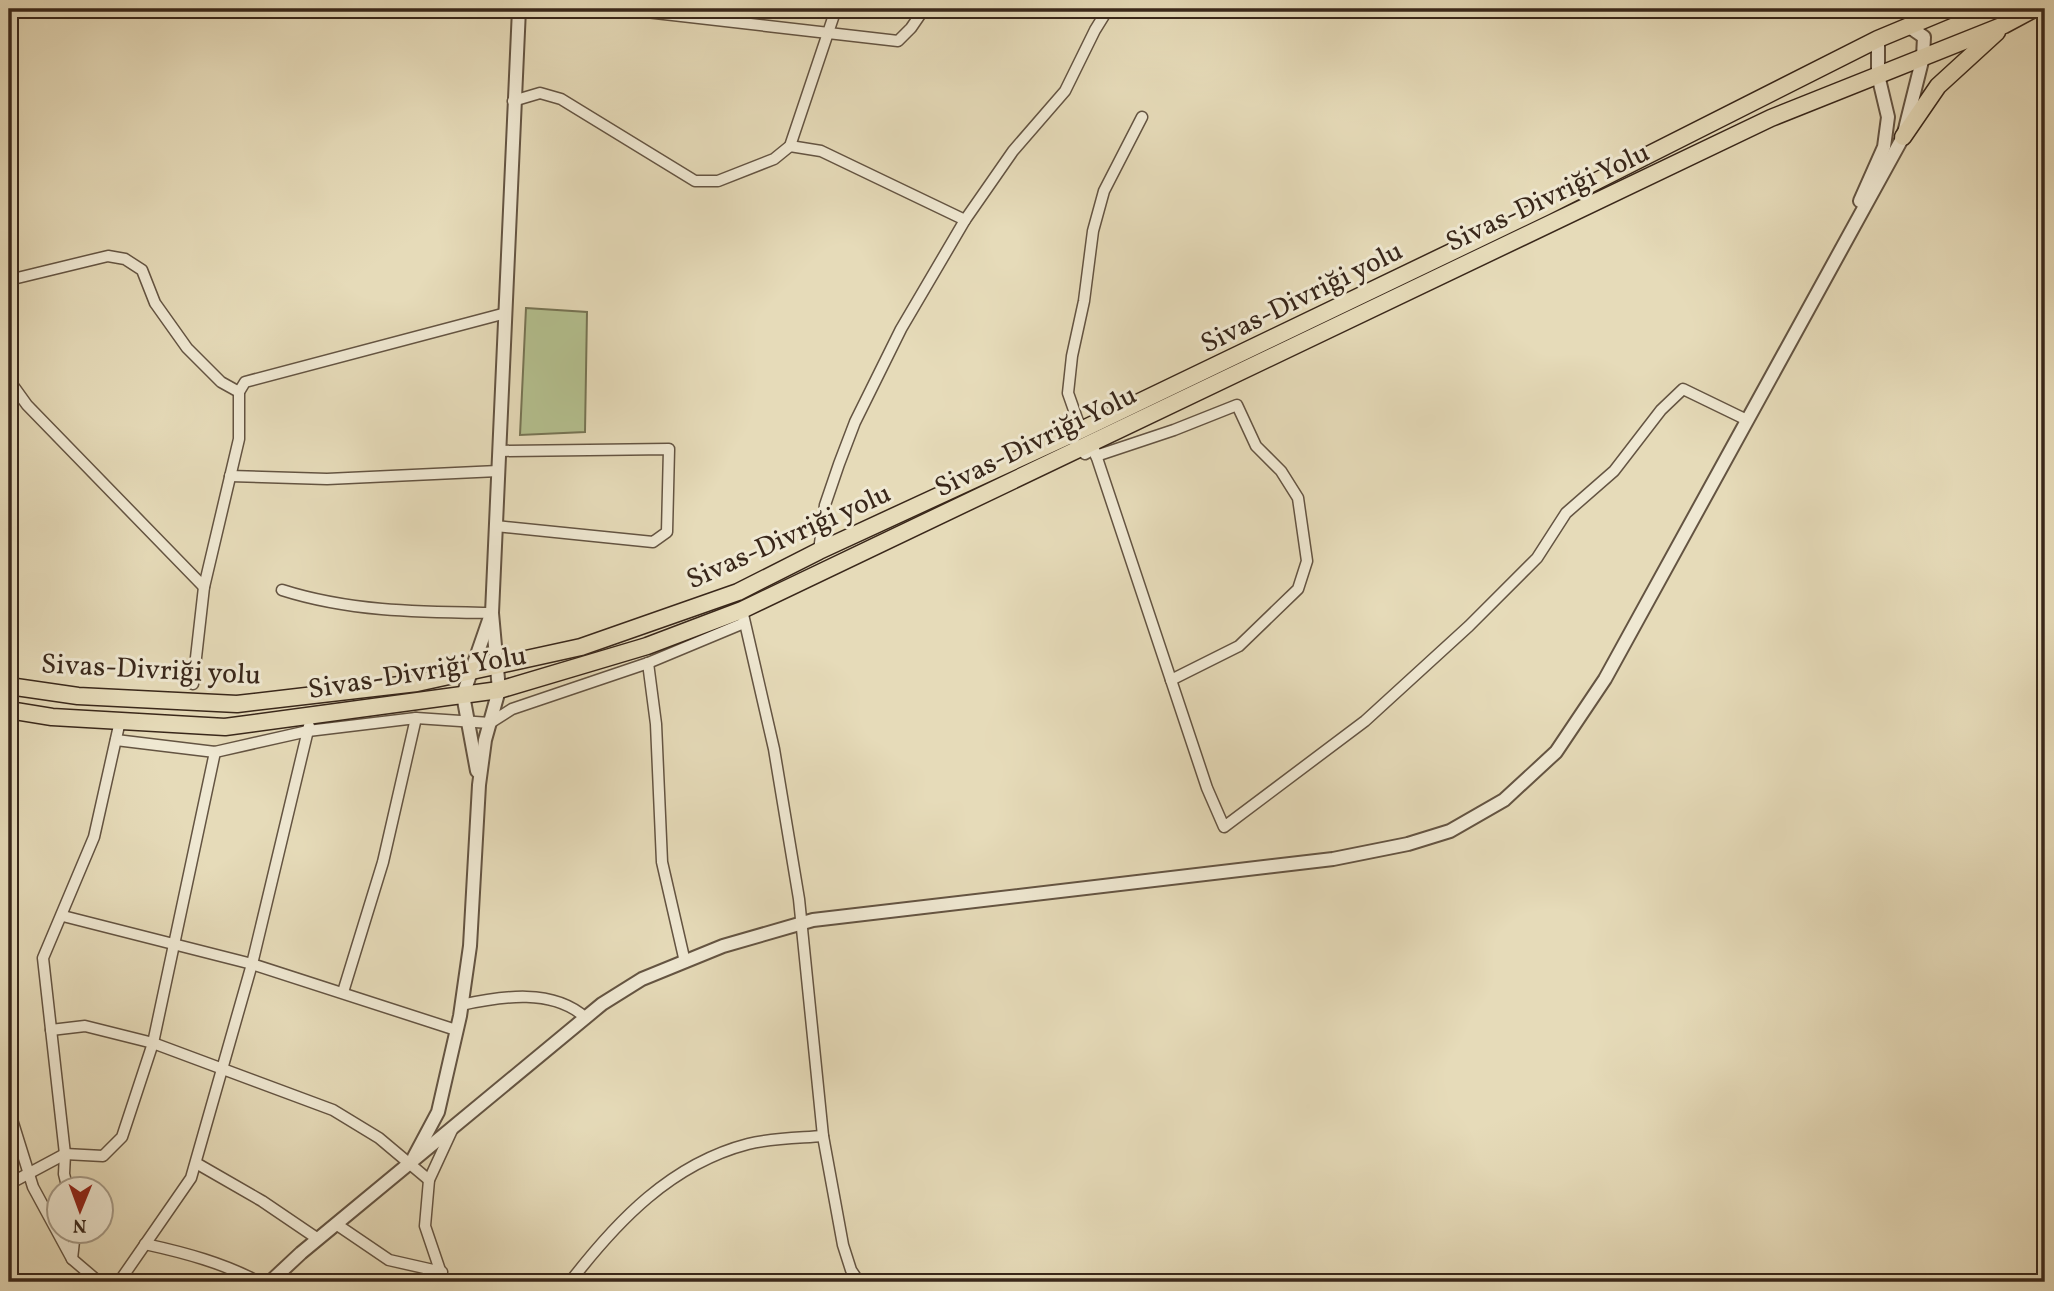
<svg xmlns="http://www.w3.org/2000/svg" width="2054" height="1291" font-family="Vollkorn,serif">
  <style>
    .green { fill: #b4c08f; stroke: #767454; stroke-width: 2 }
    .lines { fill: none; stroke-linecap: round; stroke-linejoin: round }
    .minor-casing { stroke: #645442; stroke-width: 13 }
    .tertiary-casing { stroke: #645442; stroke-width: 16 }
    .primary-casing { stroke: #39271a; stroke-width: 19 }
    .minor { stroke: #efe8d2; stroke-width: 10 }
    .tertiary { stroke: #efe8d2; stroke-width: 12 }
    .primary { stroke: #e6dbb9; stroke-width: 16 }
    .labels { text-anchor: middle; stroke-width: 6; stroke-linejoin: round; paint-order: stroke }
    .street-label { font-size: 28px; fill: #39271a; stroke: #efe8d2 }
  </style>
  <rect width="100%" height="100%" fill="#e6dbb9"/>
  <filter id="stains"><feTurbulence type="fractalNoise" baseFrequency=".00286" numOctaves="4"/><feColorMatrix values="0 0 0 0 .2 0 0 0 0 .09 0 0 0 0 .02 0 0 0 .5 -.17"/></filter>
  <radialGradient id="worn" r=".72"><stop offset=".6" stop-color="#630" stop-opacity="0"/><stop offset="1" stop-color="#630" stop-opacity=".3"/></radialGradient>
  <path class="green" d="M526,308L587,312L585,432L520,435Z"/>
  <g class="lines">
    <defs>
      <g id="minor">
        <path d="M620,9L898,41L911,28L924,9"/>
        <path d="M513,101L540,93L561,99L695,181H718L774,159L790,146L836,9"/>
        <path d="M790,146L821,151L965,220"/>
        <path d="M9,280L108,256L125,259L142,270L155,303L187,348L221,382L239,392"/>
        <path d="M9,380L27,405L204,587"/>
        <path d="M1081,430L1068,393L1072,356L1084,301L1093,231L1104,191L1142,117"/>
        <path d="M1085,454L1094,449L1207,788L1224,827L1365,721L1469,626L1537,558L1566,513L1614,471L1661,410L1683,389L1747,420"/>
        <path d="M1096,456L1174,430L1237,405L1256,446L1281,471L1298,498L1307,561L1298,589L1239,646L1171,680"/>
        <path d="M230,476L327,479L498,471"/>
        <path d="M496,526L653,542L667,532L669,449L499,451"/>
        <path d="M819,551L825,505L839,464L855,422L901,329L965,220L1013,151L1065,91L1095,30L1108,9"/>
        <path d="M282,590C351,612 421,612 492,613"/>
        <path d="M742,610L774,749L799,899L823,1136L843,1245L851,1270L859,1282"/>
        <path d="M648,663L656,724L662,862L685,962"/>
        <path d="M193,684L204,587L239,439V392L245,382L506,313"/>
        <path d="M116,740L215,752L308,731L416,718L490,723L512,709L648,663L744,623"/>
        <path d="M63,916L252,964L456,1030"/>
        <path d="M343,992L383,862L416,718"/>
        <path d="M461,1005C502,996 553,988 586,1018"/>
        <path d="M51,1030L85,1026L153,1043L333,1110L379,1138L429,1180"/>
        <path d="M9,1110L33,1187L72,1259L99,1282"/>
        <path d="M196,1163L262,1201L318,1239"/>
        <path d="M9,1184L65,1154L103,1156L122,1137L153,1043L215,752"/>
        <path d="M68,1190L64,1174L65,1154L43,958L94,837L120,721"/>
        <path d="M336,1224L389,1260L442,1272"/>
        <path d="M145,1244C186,1253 223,1263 259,1282"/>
        <path d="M72,1259L75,1232"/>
        <path d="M119,1282L191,1178L252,964L309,726"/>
        <path d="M444,1282L425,1226L429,1180L453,1128"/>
        <path d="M570,1282C617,1221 671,1164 748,1144C772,1138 799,1138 823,1136"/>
      </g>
      <g id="tertiary">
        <path d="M1860,201L1884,147L1888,117L1878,75V39"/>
        <path d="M477,771L463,695L489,620"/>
        <path d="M414,1157L438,1112L460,1016L470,946L479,785L485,740L499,690L492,613L519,9"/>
        <path d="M270,1282L301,1253L602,1004L642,979L723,946L813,920L1333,859L1408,844L1450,831L1504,800L1556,752L1605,679L1903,137L1923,57L1924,37L1908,26"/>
      </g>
      <g id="primary">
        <path d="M1903,137L1938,86L1997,32"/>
        <path d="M9,686L78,696L237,704L417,683L581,647L738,592L819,551L1081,430L1545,207L1878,39L1950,9"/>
        <path d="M9,710L52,717L225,727L499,690L647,646L742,610L1771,118L2004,25L2034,9"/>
      </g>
    </defs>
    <use href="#minor" class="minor-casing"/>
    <use href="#tertiary" class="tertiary-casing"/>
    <use href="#primary" class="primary-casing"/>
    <use href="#minor" class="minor"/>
    <use href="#tertiary" class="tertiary"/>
    <use href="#primary" class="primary"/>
  </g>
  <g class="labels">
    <g class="street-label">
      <text transform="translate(1547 196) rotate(-25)" y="10">Sivas-Divriği Yolu</text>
      <text transform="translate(1301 296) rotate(-26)" y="10">Sivas-Divriği yolu</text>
      <text transform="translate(1035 440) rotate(-26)" y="10">Sivas-Divriği Yolu</text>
      <text transform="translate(788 535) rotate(-24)" y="10">Sivas-Divriği yolu</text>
      <text transform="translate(151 668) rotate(3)" y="10">Sivas-Divriği yolu</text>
      <text transform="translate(417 671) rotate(-9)" y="10">Sivas-Divriği Yolu</text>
    </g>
  </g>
  <rect width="2054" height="1291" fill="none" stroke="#e6dbb9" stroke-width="35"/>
  <rect x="10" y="10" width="2033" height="1270" fill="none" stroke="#39271a" stroke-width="3.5"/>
  <rect x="18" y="18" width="2019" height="1256" fill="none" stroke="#39271a" stroke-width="2"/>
  <g transform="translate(80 1210) rotate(181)"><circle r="33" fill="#efe8d2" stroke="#a69b88" stroke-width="2"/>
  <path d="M0-5L12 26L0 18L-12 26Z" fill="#8f2418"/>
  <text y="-10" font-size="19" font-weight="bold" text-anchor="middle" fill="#39271a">N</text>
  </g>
  <rect width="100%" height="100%" filter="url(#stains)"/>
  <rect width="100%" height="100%" fill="url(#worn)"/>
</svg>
